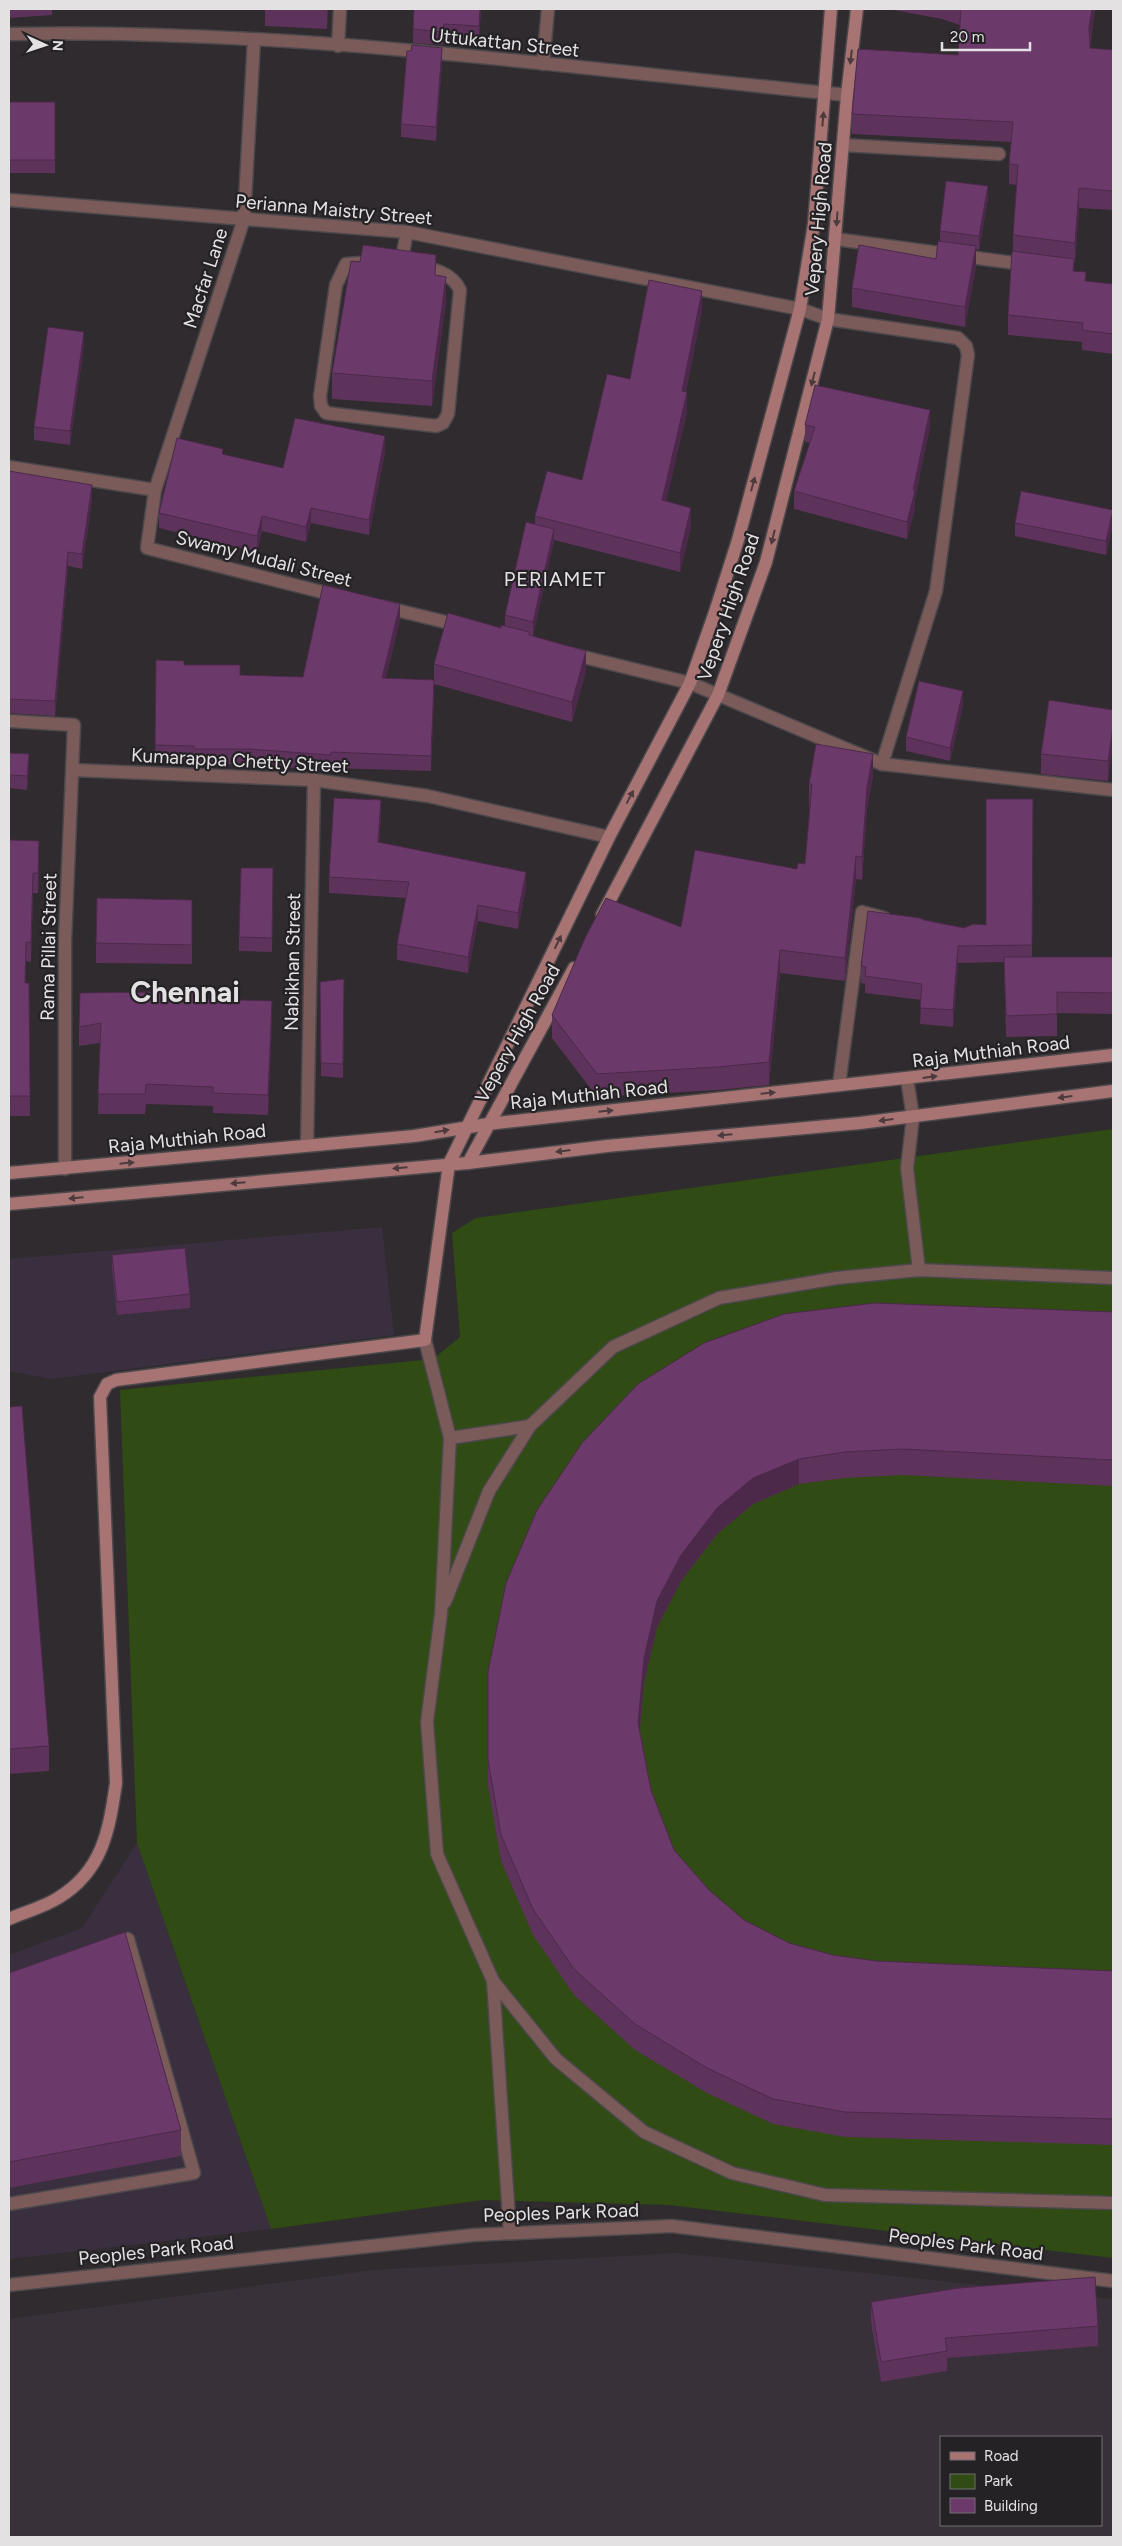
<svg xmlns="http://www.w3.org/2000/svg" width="1122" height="2546" font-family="Figtree,sans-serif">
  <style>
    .commercial { fill: #3a2f3e }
    .built { fill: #393139; fill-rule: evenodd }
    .green { fill: #304b13 }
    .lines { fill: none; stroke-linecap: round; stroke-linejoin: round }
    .lane-casing { stroke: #4c484b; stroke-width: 15 }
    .street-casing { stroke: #4c484b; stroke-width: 15 }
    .secondary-casing { stroke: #4c484b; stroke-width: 15 }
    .lane { stroke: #7b5a5a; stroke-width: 12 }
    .street { stroke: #7b5a5a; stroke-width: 12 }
    .secondary { stroke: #a77373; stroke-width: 12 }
    .wall { fill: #5d325b }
    .shaded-wall { fill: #4c294a }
    .building { fill: #6c3a6a; stroke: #4c294a }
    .oneway { fill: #4c3a3c }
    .labels { text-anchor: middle; stroke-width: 4.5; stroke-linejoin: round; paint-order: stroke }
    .street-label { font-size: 19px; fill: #e4e1e3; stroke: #252225 }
    .neighbourhood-label { font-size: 20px; letter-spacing: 1px; fill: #e4e1e3; stroke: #252225 }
    .town-label { font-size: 29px; font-weight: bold; fill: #e4e1e3; stroke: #252225 }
  </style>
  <rect width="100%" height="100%" fill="#2f2b2e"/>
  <g class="commercial">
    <path d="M382,1227L394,1335L51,1379L9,1371V1259Z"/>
    <path d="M137,1843L271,2229L9,2259V1955L82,1928Z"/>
  </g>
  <path class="built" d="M677,2253L1113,2299V2537H9V2319L373,2270ZM941,2437H1101V2525H941Z"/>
  <path class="green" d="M1113,1129V2258L669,2205L483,2200L271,2229L137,1843L120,1390L433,1359L460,1337L452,1233L476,1218Z"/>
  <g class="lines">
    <defs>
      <g id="lane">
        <path d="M376,262L346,264L336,285L320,396L321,406L326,413L436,426L443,423L448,414L460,290C450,268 423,268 401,263L407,232"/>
        <path d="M907,1079L913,1117L907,1168L919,1270"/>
        <path d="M425,1340L450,1438L441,1614L427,1722L437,1854L493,1981L556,2059L644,2132L732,2173L825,2195L1113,2203"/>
        <path d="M450,1438L530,1426"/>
        <path d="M445,1602L489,1491L530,1426L613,1347L719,1298L837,1278L919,1270L1113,1278"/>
        <path d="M493,1981L510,2233"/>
        <path d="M9,2204L194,2173L128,1939L111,1945"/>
        <path d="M9,2285L474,2235L672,2226L1113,2281"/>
      </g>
      <g id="street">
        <path d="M9,34C289,28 569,68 847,95"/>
        <path d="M254,40L244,219L155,490L147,548L338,596"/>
        <path d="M338,46L340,9"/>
        <path d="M543,64L548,9"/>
        <path d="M843,145L999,154"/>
        <path d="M9,200L407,232L800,309L828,319L958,338L966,346L968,355L936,591L882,764"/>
        <path d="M835,239L1029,265"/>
        <path d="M9,467L155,490"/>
        <path d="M384,607L462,626"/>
        <path d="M571,654L690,683L882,764L1113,790"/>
        <path d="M9,721L74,725L65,941V1169"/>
        <path d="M73,770L314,780L428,796L609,837"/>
        <path d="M839,1085L862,912L884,918"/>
        <path d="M307,1145L314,780"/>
      </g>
      <g id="secondary">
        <path d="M602,915L718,695L766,562L828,319L847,95L857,9"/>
        <path d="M468,1163L574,968"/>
        <path d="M9,1173L414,1136L488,1124L1113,1055"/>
        <path d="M9,1204L468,1163L607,1146L860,1123L1113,1091"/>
        <path d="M9,1919C25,1912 44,1907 58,1898C103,1871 109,1830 116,1783L100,1397L107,1384L116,1380L425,1340L449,1164L609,837L690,683L715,612L738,540L800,309L814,224L831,9"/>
      </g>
    </defs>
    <use href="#lane" class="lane-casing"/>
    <use href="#street" class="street-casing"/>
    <use href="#secondary" class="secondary-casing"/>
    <use href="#lane" class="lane"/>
    <use href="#street" class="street"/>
    <use href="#secondary" class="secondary"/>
  </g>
  <g class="wall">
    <path d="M9,9H52V15L9,18Z"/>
    <path d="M265,9H328L327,29L265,26Z"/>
    <path d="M481,9L479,40L444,38L443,45L413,43V29Z"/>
    <path d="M888,9H1095L1090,48L1113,50V210L1079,208L1075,262H1074V271L1086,281L1113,284V354L1082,350V342L1008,335V315L1013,251V235L1017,185L1009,184V164L1011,142L852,134V114L958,55L960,25L942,19Z"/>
    <path d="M442,62L436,141L401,137V124Z"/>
    <rect x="9" y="102" width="46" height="71"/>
    <path d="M988,199L979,250L976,249V266L965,327L852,307V288L936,259L940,241V231Z"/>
    <path d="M436,275L446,302L432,406L332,399V373Z"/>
    <path d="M702,310L686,392L687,412L666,501L691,527L680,572L554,540L533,636L529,635L586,671L572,722L434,684L431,771L331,768V771L249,764L194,765V761H155L156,660L240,675L303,677L400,619L386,678L434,680V664L505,626V615L535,524V516L582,480L630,379Z"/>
    <path d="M84,345L70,445L34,440V427Z"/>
    <path d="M805,425L930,427L915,498V508L907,539L794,509V491L810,443L805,442Z"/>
    <path d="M385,452L369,535L311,523L306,542L262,531L257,552L159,528V513L223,455L283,468Z"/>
    <path d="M9,471L92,500L82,569L68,566L55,716L9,713Z"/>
    <path d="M1015,523H1113L1106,555L1015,536Z"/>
    <path d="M963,705L950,761L906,751V737Z"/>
    <path d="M1113,710L1108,781L1041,774V754Z"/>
    <path d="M9,753L29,767L27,790L9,788Z"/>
    <path d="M873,777L867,809L862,880L856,879L845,981L780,973L769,1085L718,1090L597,1097L552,1038V1015L681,927L797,869L805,864L810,807H809V784Z"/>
    <path d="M1033,799L1032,957H1113V1014L1057,1013V1036L1006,1037L1004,962L958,963L953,1027L920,1024L921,1000L865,993V984L861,983V966L924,920L964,928L986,925Z"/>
    <path d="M381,816L379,843L526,888L518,929L478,921L468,973L397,960V944L406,898L329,893V877Z"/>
    <path d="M9,840L39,860L38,893H33L31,962L26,961L25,983H29L30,1116H9Z"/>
    <path d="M273,868L272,952L239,951V937Z"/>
    <path d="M192,919V964L96,963V943Z"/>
    <path d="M344,979L343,1078L321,1076L320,982Z"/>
    <path d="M207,999L272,1021L268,1115L213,1113V1106L146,1104L145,1114H98L100,1043L79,1046V1027Z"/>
    <path d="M112,1255L190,1294V1308L117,1315L112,1269Z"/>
    <path d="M1113,1312V1486L903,1475L845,1478L799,1484L753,1504L717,1534L681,1581L657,1627L644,1683L640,1730L651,1790L674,1850L709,1890L744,1920L789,1943L833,1955L876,1961L1113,1971V2145L845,2137L773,2124L707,2093L635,2050L574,1995L533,1935L501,1861L488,1786V1672L506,1583Z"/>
    <path d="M9,1407L49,1746V1771L9,1774Z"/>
    <path d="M9,1973L181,2130V2156L9,2188Z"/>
    <path d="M871,2302L1098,2326V2346L947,2358V2371L881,2382L871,2322Z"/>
  </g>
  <g class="shaded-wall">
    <path d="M327,9H328L327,29Z"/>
    <path d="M480,9H481L479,40V26Z"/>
    <path d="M1092,9H1095L1089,47V27Z"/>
    <path d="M442,48V62L436,141V127Z"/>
    <path d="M988,186V199L979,250V236Z"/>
    <path d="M1079,188V208L1075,262V243Z"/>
    <path d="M976,246V266L965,327V307Z"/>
    <path d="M446,277V302L432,406V381Z"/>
    <path d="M702,291V310L682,411V391Z"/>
    <path d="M84,332V345L70,445V431Z"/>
    <path d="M687,392V412L662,520V500Z"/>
    <path d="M930,410V427L915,498V508L907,539V522Z"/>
    <path d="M385,436V452L369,535V520Z"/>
    <path d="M92,485V500L82,569V554Z"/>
    <path d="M311,508V523L306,542V527Z"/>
    <path d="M691,508V527L680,572V553Z"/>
    <path d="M1113,510V523L1106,555V541Z"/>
    <path d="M262,516V531L257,552V536Z"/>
    <path d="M554,529V542L533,636V622Z"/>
    <path d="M68,552V566L55,716V701Z"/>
    <path d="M400,604V619L382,694V678Z"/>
    <path d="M586,651V671L572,722V702Z"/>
    <path d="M434,680V696L431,771V756Z"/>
    <path d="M963,691V705L950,761V748Z"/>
    <path d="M10,698V713H9V699Z"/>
    <path d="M1113,727V747L1108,781V761Z"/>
    <path d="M29,754V767L27,790V776Z"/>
    <path d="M873,754V777L867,809L862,880V857L867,787Z"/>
    <path d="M381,800V816L378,859V842Z"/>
    <path d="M39,841V860L38,893V873Z"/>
    <path d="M856,856V879L845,981V958Z"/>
    <path d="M526,872V888L518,929V913Z"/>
    <path d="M33,873V893L31,962V942Z"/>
    <path d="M478,905V921L468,973V957Z"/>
    <path d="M958,946V963L953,1027V1010Z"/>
    <path d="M780,950V973L769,1085V1062Z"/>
    <path d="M272,1001V1021L268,1115V1095Z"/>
    <path d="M799,1459V1484L753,1504L717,1534L681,1581L657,1627L644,1683L638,1748V1723L644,1658L657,1601L681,1555L717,1508L753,1478Z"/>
  </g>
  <g class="building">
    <path d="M414,9H480L479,26L444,24L443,32L413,29Z"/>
    <path d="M961,9H1092L1089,27L1090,48L1113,50V191L1079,188L1075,243L1013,235L1018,165L1009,164L1013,122L852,114L858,49L958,55Z"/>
    <path d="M412,45L442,48L436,127L401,124L407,51H411Z"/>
    <rect x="9" y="102" width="46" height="58"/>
    <path d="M946,181L988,186L979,236L940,231Z"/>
    <path d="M938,241L976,246L965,307L852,288L859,245L936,259Z"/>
    <path d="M363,245L436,255L435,275L446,277L432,381L332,373L351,261L360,262Z"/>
    <path d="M1012,251L1074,259L1073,271L1086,272L1085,281L1113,284V334L1082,330L1083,323L1008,315Z"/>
    <path d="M649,280L702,291L682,391L687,392L662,500L691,508L680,553L535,516L547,471L582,480L607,374L630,379Z"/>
    <path d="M48,327L84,332L70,431L34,427Z"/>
    <path d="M815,385L930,410L913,490L915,491L907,522L794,491L815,427L805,425Z"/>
    <path d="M295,418L385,436L369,520L311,508L306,527L262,516L257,536L159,513L177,438L223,449L222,454L283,468Z"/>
    <path d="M9,471L92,485L82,554L68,552L55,701L9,699Z"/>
    <path d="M1021,491L1113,510L1106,541L1015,523Z"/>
    <path d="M526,522L554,529L533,622L505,615Z"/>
    <path d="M323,585L400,604L382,678L434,680L431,756L331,752V755L249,749H194V746L155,745L156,660L184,661V665H240V675L303,677Z"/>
    <path d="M448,613L501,628V625L529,632V635L586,651L572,702L434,664Z"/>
    <path d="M919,681L963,691L950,748L906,737Z"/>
    <path d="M1049,700L1113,710V727L1108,761L1041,754Z"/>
    <path d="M816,744L873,754L867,787L862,857L856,856L845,958L780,950L769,1062L718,1067L597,1074L552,1015L585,938L606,898L681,927L695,850L797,869L798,863L805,864L812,784H809Z"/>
    <path d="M9,753L29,754L27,776L9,775Z"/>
    <path d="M334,798L381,800L378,842L526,872L518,913L478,905L468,957L397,944L409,882L329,877Z"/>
    <path d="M986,799H1033L1032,945L958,946L953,1010L920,1008L922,984L865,976L866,967L861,966L868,911L920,918L924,920L964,928L973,924L986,925Z"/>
    <path d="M9,840L39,841L38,873H33L31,942H26L25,983H29L30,1096H9Z"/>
    <path d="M241,868H273L272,938L239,937Z"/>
    <path d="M97,898L192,900V945L96,943Z"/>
    <path d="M1004,957H1113V993L1057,992V1014L1006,1016Z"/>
    <path d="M344,979L343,1064L321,1063L320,982Z"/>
    <path d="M154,987L207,989V999L272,1001L268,1095L213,1093V1087L146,1084L145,1094H98L101,1023L79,1027L80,993L154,992Z"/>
    <path d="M185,1248L190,1294L117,1302L112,1255Z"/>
    <path d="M875,1303L1113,1312V1460L903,1449L845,1452L799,1459L753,1478L717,1508L681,1555L657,1601L644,1658L638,1723L651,1790L674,1850L709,1890L744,1920L789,1943L833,1955L876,1961L1113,1971V2119L845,2112L773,2099L707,2068L635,2024L574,1969L533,1909L501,1835L488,1760V1672L506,1583L537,1510L582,1443L638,1384L704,1343L784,1314Z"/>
    <path d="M22,1406L49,1746L9,1749V1407Z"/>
    <path d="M125,1932L181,2130L9,2162V1973Z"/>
    <path d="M1095,2277L1098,2326L945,2338L947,2351L881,2362L871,2302L959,2288Z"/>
  </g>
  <defs><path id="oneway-solid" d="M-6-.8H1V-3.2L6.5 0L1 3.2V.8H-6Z" transform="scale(1.25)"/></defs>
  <g class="oneway">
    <use href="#oneway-solid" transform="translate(851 57) rotate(97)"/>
    <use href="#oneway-solid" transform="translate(823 119) rotate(-85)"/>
    <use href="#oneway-solid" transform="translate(837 219) rotate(94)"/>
    <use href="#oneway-solid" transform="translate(813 379) rotate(104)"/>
    <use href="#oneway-solid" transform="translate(753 484) rotate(-75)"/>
    <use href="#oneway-solid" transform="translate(773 537) rotate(104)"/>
    <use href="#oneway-solid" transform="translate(630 797) rotate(-62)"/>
    <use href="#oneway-solid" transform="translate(558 942) rotate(-64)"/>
    <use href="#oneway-solid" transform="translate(930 1077) rotate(-7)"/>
    <use href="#oneway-solid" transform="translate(768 1093) rotate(-6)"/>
    <use href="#oneway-solid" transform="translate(1065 1097) rotate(173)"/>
    <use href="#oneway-solid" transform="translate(606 1111) rotate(-6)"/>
    <use href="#oneway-solid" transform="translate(886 1120) rotate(173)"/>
    <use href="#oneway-solid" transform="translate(442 1131) rotate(-10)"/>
    <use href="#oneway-solid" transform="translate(725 1135) rotate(175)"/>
    <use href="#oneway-solid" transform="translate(563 1151) rotate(173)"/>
    <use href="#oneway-solid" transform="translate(127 1163) rotate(-6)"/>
    <use href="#oneway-solid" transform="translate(400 1168) rotate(175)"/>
    <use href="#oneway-solid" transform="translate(238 1183) rotate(175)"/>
    <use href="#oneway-solid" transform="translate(76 1198) rotate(175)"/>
  </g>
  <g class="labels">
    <g class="street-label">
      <text transform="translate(505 42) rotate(6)" y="7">Uttukattan Street</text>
      <text transform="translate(334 209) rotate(5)" y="7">Perianna Maistry Street</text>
      <text transform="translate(818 219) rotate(-85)" y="7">Vepery High Road</text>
      <text transform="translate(205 278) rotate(-72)" y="7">Macfar Lane</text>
      <text transform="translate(264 558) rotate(14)" y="7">Swamy Mudali Street</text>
      <text transform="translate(728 607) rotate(-71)" y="7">Vepery High Road</text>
      <text transform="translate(240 760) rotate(3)" y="7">Kumarappa Chetty Street</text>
      <text transform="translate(48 947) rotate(-89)" y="7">Rama Pillai Street</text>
      <text transform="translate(292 962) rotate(-89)" y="7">Nabikhan Street</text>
      <text transform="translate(517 1033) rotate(-61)" y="7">Vepery High Road</text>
      <text transform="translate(991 1051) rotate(-7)" y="7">Raja Muthiah Road</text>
      <text transform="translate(589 1094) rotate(-6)" y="7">Raja Muthiah Road</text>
      <text transform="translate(187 1138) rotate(-6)" y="7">Raja Muthiah Road</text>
      <text transform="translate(561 2212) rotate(-2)" y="7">Peoples Park Road</text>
      <text transform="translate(966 2244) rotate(7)" y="7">Peoples Park Road</text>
      <text transform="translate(156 2250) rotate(-6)" y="7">Peoples Park Road</text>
    </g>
    <g class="neighbourhood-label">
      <text x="555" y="586">PERIAMET</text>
    </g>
    <g class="town-label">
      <text x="185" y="1002">Chennai</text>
    </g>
  </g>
  <rect width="1122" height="2546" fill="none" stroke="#e4e1e3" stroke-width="20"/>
  <rect x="940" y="2436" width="162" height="90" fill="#252225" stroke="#716e71"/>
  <rect x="950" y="2452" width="25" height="8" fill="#a77373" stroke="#716e71"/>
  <text x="984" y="2461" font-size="15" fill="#e4e1e3">Road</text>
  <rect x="950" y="2474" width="25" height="15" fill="#304b13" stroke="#716e71"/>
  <text x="984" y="2486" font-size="15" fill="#e4e1e3">Park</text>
  <rect x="950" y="2498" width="25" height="15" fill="#6c3a6a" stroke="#716e71"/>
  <text x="984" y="2511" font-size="15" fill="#e4e1e3">Building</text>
  <g transform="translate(45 45) rotate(93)" stroke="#252225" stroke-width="4" paint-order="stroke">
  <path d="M0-4L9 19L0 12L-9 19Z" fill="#e4e1e3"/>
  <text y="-8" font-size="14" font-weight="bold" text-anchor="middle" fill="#e4e1e3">N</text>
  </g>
  <path d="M942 42v8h88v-8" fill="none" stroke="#e4e1e3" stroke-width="2.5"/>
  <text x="950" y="42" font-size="15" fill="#e4e1e3" stroke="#252225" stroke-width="4" paint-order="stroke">20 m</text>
</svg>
